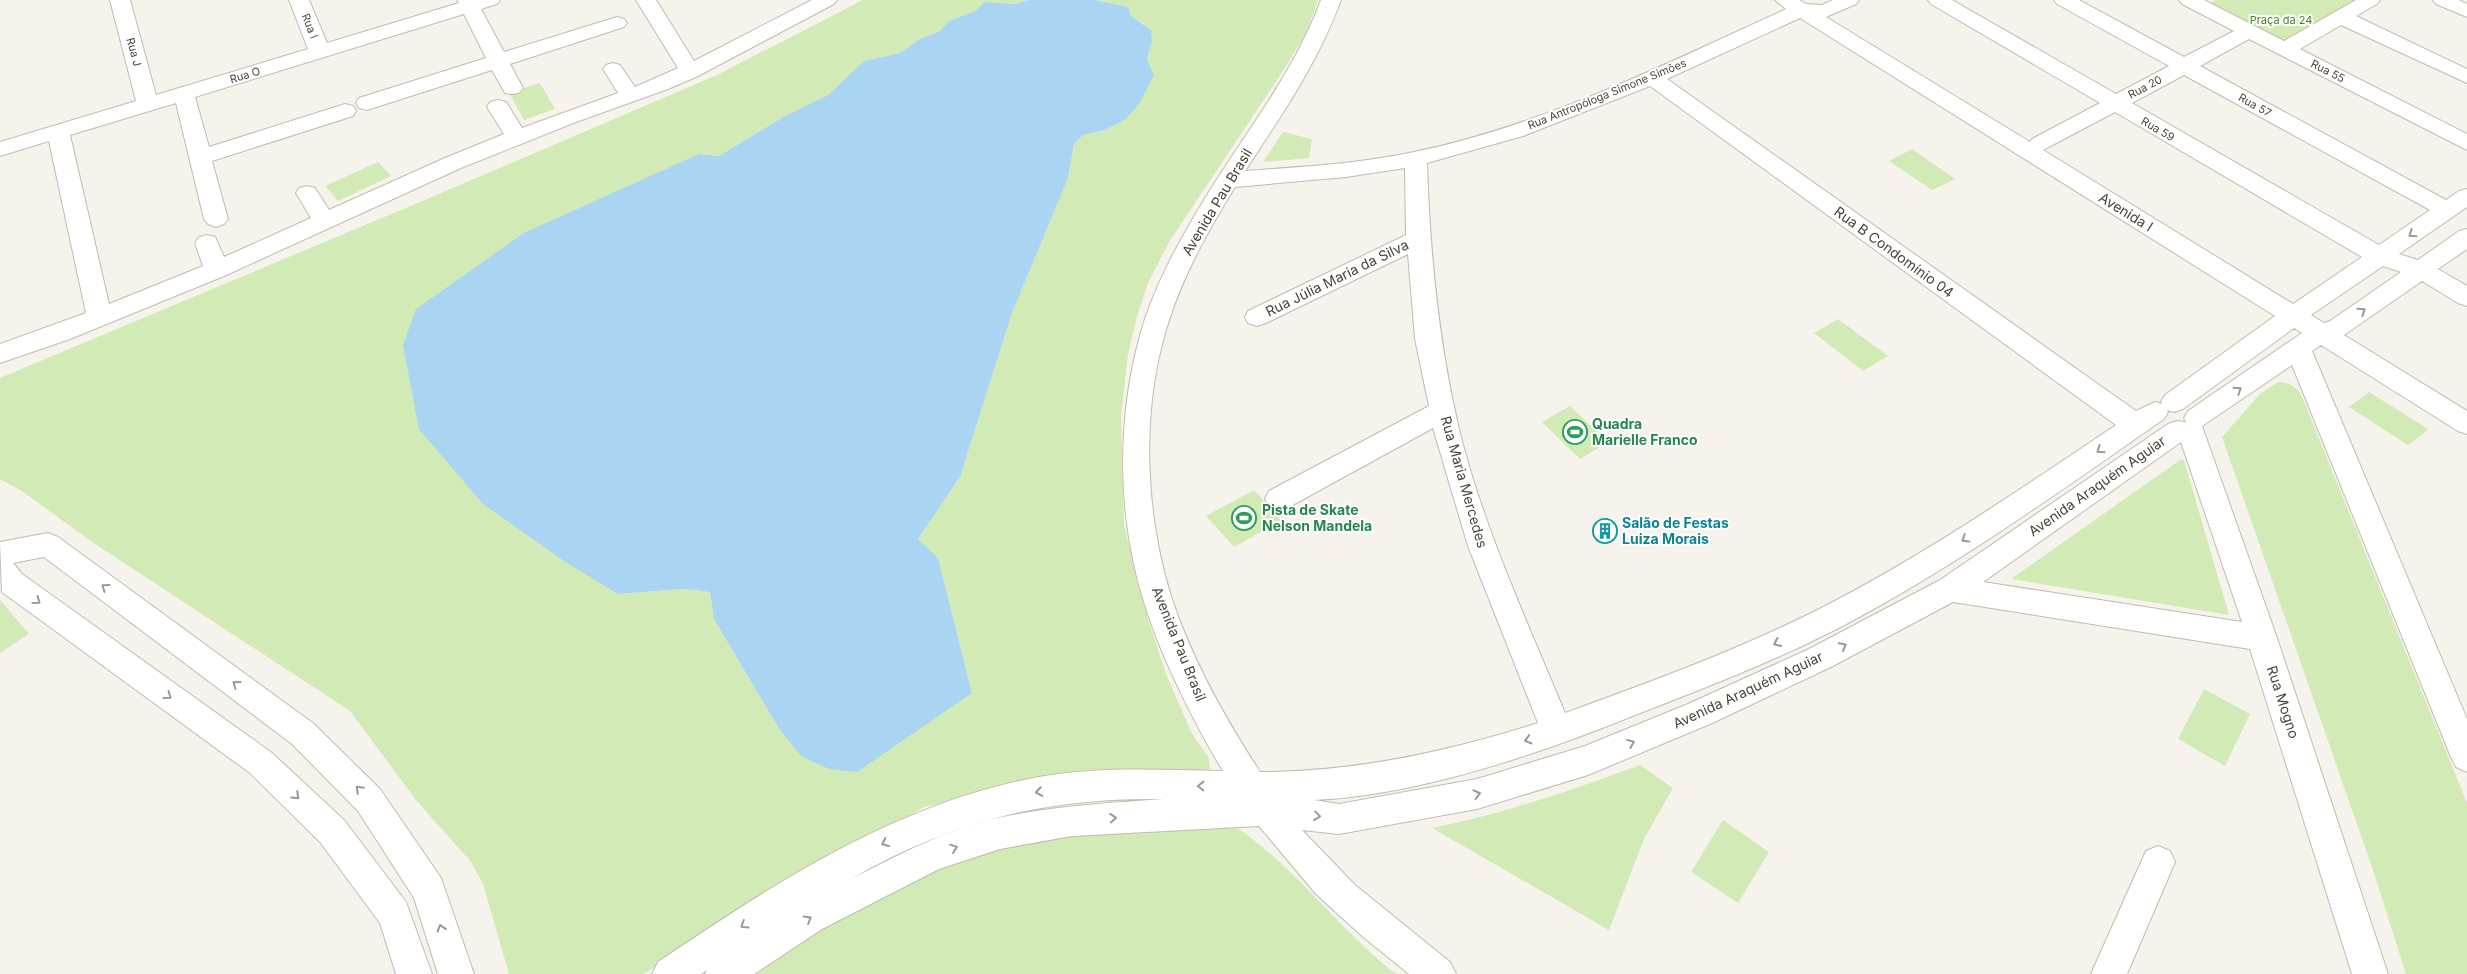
<svg xmlns="http://www.w3.org/2000/svg" width="2467" height="974" font-family="Inter,sans-serif">
  <style>
    .green { fill: #d2eab5 }
    .water { fill: #a9d4f2 }
    .lines { fill: none; stroke-linecap: round; stroke-linejoin: round }
    .minor-casing { stroke: #c2bbae; stroke-width: 2 }
    .minor { fill: #fff; fill-rule: evenodd }
    .oneway { stroke: #9c9892 }
    .labels { text-anchor: middle; stroke-width: 4; stroke-linejoin: round; paint-order: stroke }
    .far-park-label { font-size: 11px; fill: #4a7f2a; stroke: #fff }
    .far-street-label { font-size: 11px; fill: #4b4439; stroke: #fff }
    .street-label { font-size: 14px; fill: #4b4439; stroke: #fff }
    .leisure-label { font-size: 14px; font-weight: bold; fill: #27864d; stroke: #fff; text-anchor: start }
    .culture-label { font-size: 14px; font-weight: bold; fill: #0d838f; stroke: #fff; text-anchor: start }
  </style>
  <rect width="100%" height="100%" fill="#f6f3ec"/>
  <g class="green">
    <path d="M863,0H1030L1014,4L985,2L975,11L949,21L940,31L920,39L900,53L864,61L828,95L785,116L719,156L699,154L618,594L683,589L710,592L714,619L778,727L972,693L938,558L918,539L960,477L1012,313L1068,178L1074,144L1083,135L1105,130L1149,55L1144,24L1130,15L1129,7L1094,0H1318L1306,33L1283,71L1169,242L1148,283L1137,316L1128,354L1121,415L1124,525L1148,619L1166,674L1192,734L1208,756L1210,768L1201,778L1090,772L924,807L780,886L644,974H509L483,884L471,862L416,800L350,711L92,542L22,491L0,479V378L413,205L717,75Z"/>
    <path d="M2215,0H2360L2287,42L2275,40L2216,10L2212,2Z"/>
    <path d="M540,83L555,109L524,120L509,93Z"/>
    <path d="M1283,132L1312,139L1309,158L1263,162Z"/>
    <path d="M1912,149L1955,179L1932,190L1889,161Z"/>
    <path d="M378,162L391,176L338,201L325,186Z"/>
    <path d="M1838,319L1888,356L1863,371L1814,333Z"/>
    <path d="M2278,382C2288,382 2294,386 2301,394L2467,803V974H2406L2374,873L2222,437L2261,393Z"/>
    <path d="M2369,392L2428,429V430L2408,445L2349,407Z"/>
    <path d="M1570,406L1608,442L1580,459L1542,422Z"/>
    <path d="M2180,460H2184L2229,615L2011,579Z"/>
    <path d="M1254,490L1281,521L1234,547L1206,516Z"/>
    <path d="M0,600L29,634L0,653Z"/>
    <path d="M2204,689L2250,714L2225,766L2178,739Z"/>
    <path d="M1640,765L1673,788L1644,839L1609,930L1432,828C1506,813 1569,791 1640,765Z"/>
    <path d="M1221,818C1289,857 1334,926 1396,974H740L947,860L1023,834Z"/>
    <path d="M1723,820L1769,852L1738,903L1691,872Z"/>
  </g>
  <path class="water" d="M1030,0H1094L1129,7L1130,15L1151,30L1152,40L1147,60L1154,75L1139,104L1126,119L1105,130L1083,135L1074,144L1068,178L1012,313L960,477L918,539L938,558L972,693L857,772L829,769L802,757L778,727L714,619L710,592L683,589L618,594L564,561L483,504L419,429L403,345L416,309L524,233L699,154L719,156L785,116L828,95L864,61L900,53L920,39L940,31L949,21L975,11L985,2L1014,4Z"/>
  <g class="lines">
    <defs>
      <g id="minor">
        <path d="M110,0H130L156,95L308,49L289,0H309L327,43L459,3L457,0H500L497,4L481,9L504,52L617,17L624,19L627,23L624,27L510,64L523,88L519,93L512,94L505,93L492,70L367,110L359,108L356,103L359,98L486,58L464,14L195,97L209,147L345,104L353,106L356,111L353,116L212,161L228,219L224,224L216,227L208,224L204,219L176,103L70,135L109,304L203,266L195,243L199,237L207,235L215,237L224,257L311,218L296,193L299,188L307,186L315,188L329,210L445,158L504,134L487,107L490,102L498,100L506,102L522,128L618,93L603,69L606,65L613,63L620,65L635,87L678,68L636,0H656L694,61L812,0H837L834,4L698,76L668,89L576,122L461,168L224,276L70,339L0,363V344L86,313L49,141L0,156V142L136,101Z"/>
        <path d="M1321,0H1341C1318,63 1281,116 1245,171C1301,167 1358,164 1414,152C1544,125 1666,64 1786,9L1775,0H1799L1806,4L1822,5L1833,0H1859L1856,4L1826,17L2030,142L2032,139L2100,103L1931,4L1928,0H1952L2116,94L2169,66L2057,4L2054,0H2079L2184,57L2234,31L2182,4L2179,0H2204L2284,41L2356,0H2380L2377,4L2356,16L2467,69V83L2341,25L2300,49L2467,134V150L2249,39L2200,66L2446,200L2459,191L2467,189V207L2399,254L2418,260L2459,231L2467,229V249L2438,269L2467,286V306L2458,303L2422,281L2344,335L2467,411V434L2458,431L2321,345L2312,351L2467,719V772L2456,767L2451,757L2292,365L2202,426L2277,638L2388,974H2352L2250,649L1953,602L1831,667L1710,724L1588,775L1477,809L1339,834L1302,830L1355,885L1450,962L1456,974H1409L1362,936L1316,894L1259,826L1072,836L1000,849L939,869L822,929L754,974H705L707,970L701,974H652L658,962C775,883 897,803 1039,777C1099,766 1162,770 1223,771C1193,721 1158,651 1142,595C1117,511 1117,416 1141,332C1153,290 1175,249 1198,210C1239,140 1292,78 1321,0ZM1800,18L2275,316L2165,395L2161,402L2162,404L2155,402L2136,411L1667,79ZM2184,75L2430,210L2379,245L2132,103ZM1650,86L2116,425C2022,488 1928,553 1827,605C1744,648 1653,681 1565,713C1528,624 1487,535 1462,441C1439,350 1430,257 1427,163L1523,136ZM2115,112L2362,257L2293,304L2043,150ZM1405,168L1406,235L1248,311L1245,317L1248,323L1257,326L1266,323L1408,254L1415,339L1429,406L1269,491L1265,499L1269,507L1279,510L1289,507L1433,428L1468,546L1538,723C1447,752 1355,772 1260,772C1225,718 1191,658 1171,596C1145,513 1141,413 1166,330C1181,279 1207,232 1235,187L1346,177ZM2383,266L2401,272L2330,321L2324,323L2311,315ZM2294,328L2302,333L2188,411L2184,418L2186,422L2177,421L2168,424L1940,580L1809,649L1688,704L1585,746L1477,779L1339,804L1314,800C1410,796 1523,759 1610,725C1691,693 1773,663 1850,622C1960,563 2062,490 2164,419L2168,412L2167,410L2174,412L2183,409ZM2181,442L2242,622L1983,582ZM1164,799C1109,803 1055,806 1002,817C948,828 899,855 851,879C951,821 1048,797 1164,799Z"/>
        <path d="M2433,0H2459L2467,4V17L2436,4Z"/>
        <path d="M48,533L58,537L314,724L380,789L441,878L474,974H438L414,898L358,811L292,744L44,557L13,563L22,574L272,753L344,820L406,902L432,974H396L380,923L320,842L250,773L2,592L0,542Z"/>
        <path d="M2158,846L2170,851L2175,862L2127,974H2091L2146,851Z"/>
      </g>
    </defs>
    <use href="#minor" class="minor-casing"/>
    <use href="#minor" class="minor"/>
  </g>
  <defs><path id="oneway-chevron" d="M-2-3.5L2.5 0L-2 3.5" fill="none" stroke-width="1.6" stroke-linecap="round" stroke-linejoin="round" transform="scale(1.25)"/></defs>
  <g class="oneway">
    <use href="#oneway-chevron" transform="translate(2412 234) rotate(146)"/>
    <use href="#oneway-chevron" transform="translate(2362 311) rotate(-35)"/>
    <use href="#oneway-chevron" transform="translate(2238 390) rotate(-35)"/>
    <use href="#oneway-chevron" transform="translate(2100 450) rotate(146)"/>
    <use href="#oneway-chevron" transform="translate(1965 539) rotate(148)"/>
    <use href="#oneway-chevron" transform="translate(105 587) rotate(-144)"/>
    <use href="#oneway-chevron" transform="translate(37 601) rotate(36)"/>
    <use href="#oneway-chevron" transform="translate(1777 643) rotate(155)"/>
    <use href="#oneway-chevron" transform="translate(1843 646) rotate(-28)"/>
    <use href="#oneway-chevron" transform="translate(236 684) rotate(-144)"/>
    <use href="#oneway-chevron" transform="translate(168 696) rotate(36)"/>
    <use href="#oneway-chevron" transform="translate(1528 740) rotate(164)"/>
    <use href="#oneway-chevron" transform="translate(1631 743) rotate(-22)"/>
    <use href="#oneway-chevron" transform="translate(1201 786) rotate(-179)"/>
    <use href="#oneway-chevron" transform="translate(359 789) rotate(-135)"/>
    <use href="#oneway-chevron" transform="translate(1039 792) rotate(170)"/>
    <use href="#oneway-chevron" transform="translate(1477 794) rotate(-14)"/>
    <use href="#oneway-chevron" transform="translate(296 796) rotate(44)"/>
    <use href="#oneway-chevron" transform="translate(1317 816) rotate(7)"/>
    <use href="#oneway-chevron" transform="translate(1113 818) rotate(-4)"/>
    <use href="#oneway-chevron" transform="translate(885 843) rotate(156)"/>
    <use href="#oneway-chevron" transform="translate(954 848) rotate(-19)"/>
    <use href="#oneway-chevron" transform="translate(808 919) rotate(-31)"/>
    <use href="#oneway-chevron" transform="translate(744 925) rotate(148)"/>
    <use href="#oneway-chevron" transform="translate(441 928) rotate(-107)"/>
  </g>
  <defs>
    <symbol id="stadium-ring" viewBox="-11 -11 22 22"><circle r="9.5" fill="#fff" stroke="#2e9e5b" stroke-width="1.5"/><path d="M0-5a6.5 5 0 1 0 0 10a6.5 5 0 1 0 0-10ZM-3.5-1.8h7v3.6h-7Z" fill="#2e9e5b"/></symbol>
    <symbol id="building-ring" viewBox="-11 -11 22 22"><circle r="9.5" fill="#fff" stroke="#0f9aa8" stroke-width="1.5"/><path d="M-4-6H4V6H1V3H-1V6H-4ZM-2.5-4.3h1.7v1.8h-1.7ZM.8-4.3h1.7v1.8H.8ZM-2.5-1h1.7V.8h-1.7ZM.8-1h1.7V.8H.8Z" fill="#0f9aa8"/></symbol>
  </defs>
  <g fill-rule="evenodd">
    <use href="#stadium-ring" x="1561" y="418" width="28" height="28"/>
    <use href="#stadium-ring" x="1230" y="504" width="28" height="28"/>
    <use href="#building-ring" x="1591" y="517" width="28" height="28"/>
  </g>
  <g class="labels">
    <g class="far-park-label">
      <text x="2281" y="24">Praça da 24</text>
    </g>
    <g class="far-street-label">
      <text transform="translate(310 26) rotate(68)" y="4">Rua I</text>
      <text transform="translate(134 52) rotate(75)" y="4">Rua J</text>
      <text transform="translate(2328 71) rotate(27)" y="4">Rua 55</text>
      <text transform="translate(245 75) rotate(-17)" y="4">Rua O</text>
      <text transform="translate(2145 87) rotate(-28)" y="4">Rua 20</text>
      <text transform="translate(1607 94) rotate(-22)" y="4">Rua Antropóloga Simone Simões</text>
      <text transform="translate(2255 105) rotate(29)" y="4">Rua 57</text>
      <text transform="translate(2158 129) rotate(30)" y="4">Rua 59</text>
    </g>
    <g class="street-label">
      <text transform="translate(1217 202) rotate(-59)" y="5">Avenida Pau Brasil</text>
      <text transform="translate(2126 212) rotate(32)" y="5">Avenida I</text>
      <text transform="translate(1894 252) rotate(36)" y="5">Rua B Condomínio 04</text>
      <text transform="translate(1337 278) rotate(-26)" y="5">Rua Júlia Maria da Silva</text>
      <text transform="translate(1464 482) rotate(74)" y="5">Rua Maria Mercedes</text>
      <text transform="translate(2097 486) rotate(-35)" y="5">Avenida Araquém Aguiar</text>
      <text transform="translate(1179 644) rotate(68)" y="5">Avenida Pau Brasil</text>
      <text transform="translate(1748 690) rotate(-25)" y="5">Avenida Araquém Aguiar</text>
      <text transform="translate(2283 702) rotate(72)" y="5">Rua Mogno</text>
    </g>
    <g class="leisure-label">
      <text x="1592" y="429">Quadra<tspan x="1592" dy="16">Marielle Franco</tspan></text>
      <text x="1262" y="515">Pista de Skate<tspan x="1262" dy="16">Nelson Mandela</tspan></text>
    </g>
    <g class="culture-label">
      <text x="1622" y="528">Salão de Festas<tspan x="1622" dy="16">Luiza Morais</tspan></text>
    </g>
  </g>
</svg>
